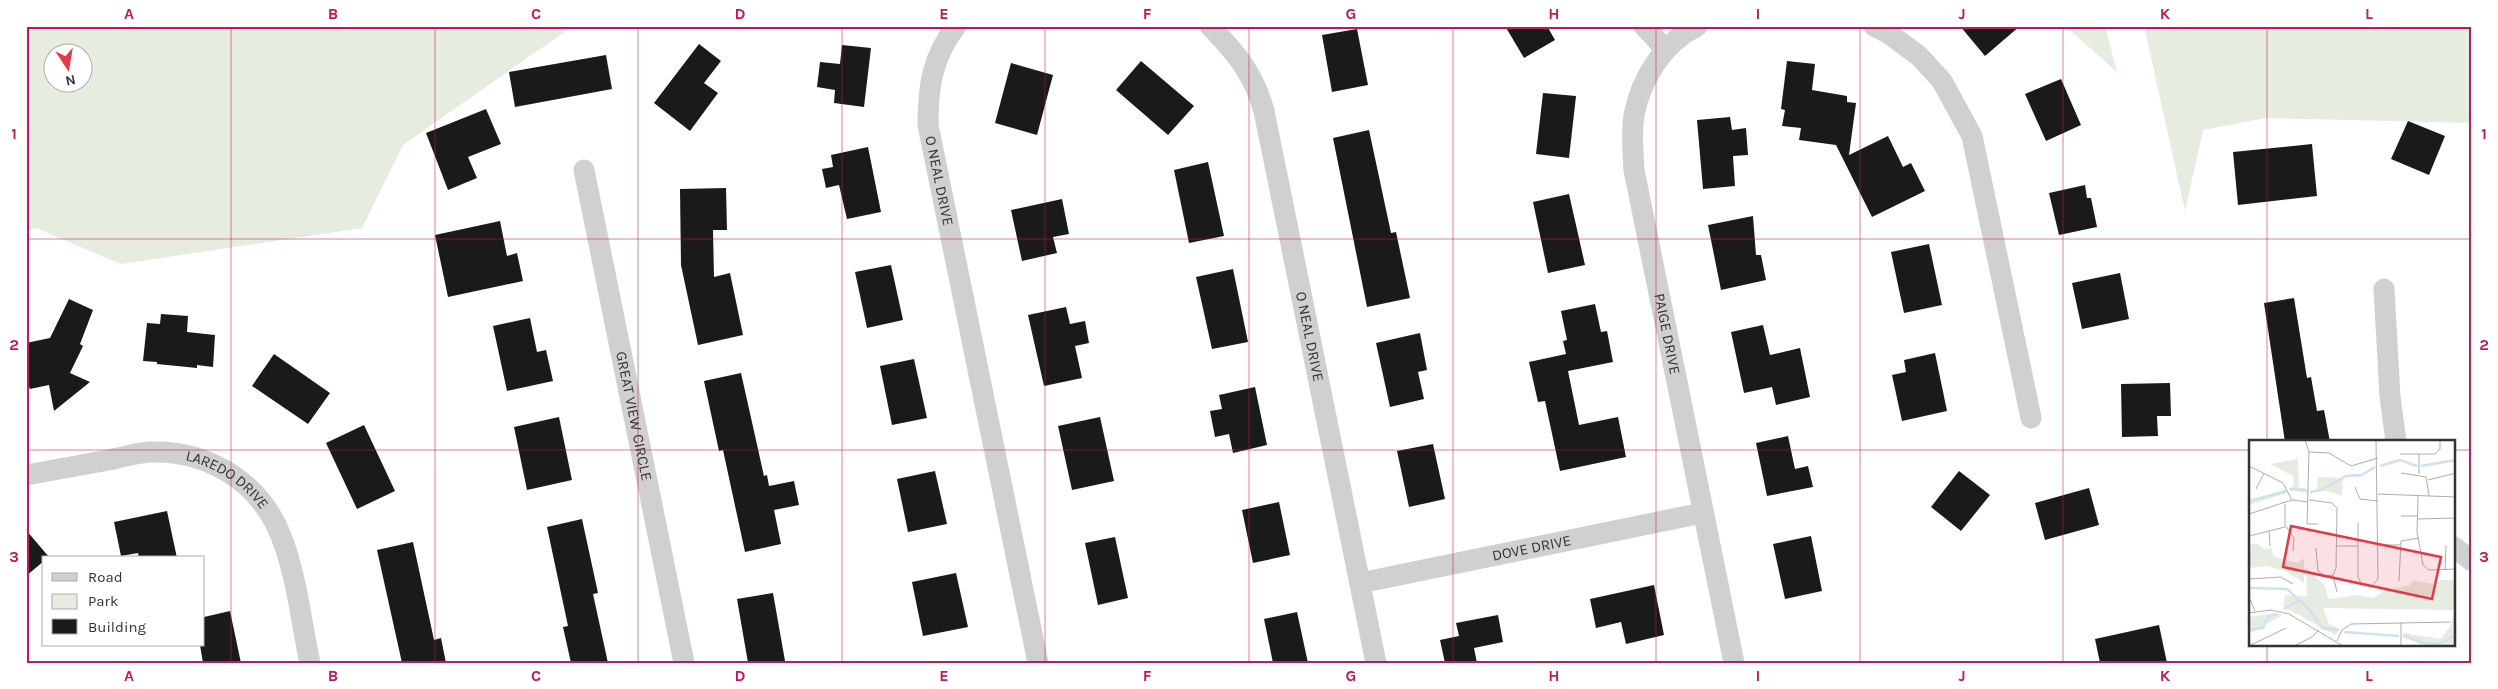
<svg xmlns="http://www.w3.org/2000/svg" width="2498" height="689" font-family="Karla,sans-serif">
  <style>
    .green { fill: #e6ecdf; fill-rule: evenodd }
    .building { fill: #1a1a1a }
    .lines { fill: none; stroke-linecap: round; stroke-linejoin: round }
    .street { stroke: #d0d0d0; stroke-width: 21 }
    .grid { fill: none; stroke: #c2185b; stroke-width: 1; stroke-opacity: 0.55 }
    .labels { text-anchor: middle; stroke-width: 5; stroke-linejoin: round; paint-order: stroke }
    .street-label { font-size: 15px; fill: #333; stroke: #fff }
    .inset-river { fill: none; stroke: #cfe2ee; stroke-width: 2.5 }
    .inset-road { fill: none; stroke: #adadad; stroke-width: 1 }
    .view { fill: #e63946; fill-opacity: 0.15; stroke: #e63946; stroke-width: 2.5 }
    .inset-edge { fill: none; stroke: #333; stroke-width: 2.5 }
    .neatline { fill: none; stroke: #c2185b; stroke-width: 2 }
    .grid-label { font-size: 16px; text-anchor: middle; font-weight: bold; fill: #c2185b }
  </style>
  <rect width="100%" height="100%" fill="#fff"/>
  <g class="green">
    <path d="M26,26H573L403,145L362,228L121,264L36,228L26,230ZM52,52H82V82H52Z"/>
    <path d="M2065,26H2105L2117,72Z"/>
    <path d="M2144,26H2472V123L2266,118L2203,130L2185,211Z"/>
  </g>
  <g class="building">
    <path d="M1505,26H1547L1555,40L1524,58Z"/>
    <path d="M1960,26H2020L1985,56Z"/>
    <path d="M1357,29L1368,85L1332,92L1322,35Z"/>
    <path d="M699,44L721,61L704,83L718,93L690,131L654,103Z"/>
    <path d="M842,45L871,48L864,107L834,103L835,90L817,87L820,62L840,64Z"/>
    <path d="M606,55L612,89L515,107L509,72Z"/>
    <path d="M1141,61L1194,106L1168,135L1116,90Z"/>
    <path d="M1787,61L1815,64L1812,90L1847,96V102L1856,103L1849,155L1888,136L1903,167L1911,163L1925,191L1872,217L1836,145L1799,140L1801,128L1782,126L1785,110L1781,109Z"/>
    <path d="M1011,63L1053,75L1037,135L995,123Z"/>
    <path d="M2061,79L2081,125L2046,141L2025,94Z"/>
    <path d="M1543,93L1576,96L1569,158L1536,154Z"/>
    <path d="M486,109L501,144L468,157L477,178L448,190L426,133Z"/>
    <path d="M1730,117L1732,130L1746,128L1748,155L1733,156L1735,186L1703,189L1697,120Z"/>
    <path d="M2408,121L2445,136L2429,175L2391,159Z"/>
    <path d="M1369,130L1391,233L1396,232L1410,298L1367,307L1333,138Z"/>
    <path d="M2312,144L2317,196L2238,205L2233,152Z"/>
    <path d="M868,147L881,212L847,219L839,185L826,188L822,169L833,167L831,155Z"/>
    <path d="M1208,162L1224,236L1189,243L1174,170Z"/>
    <path d="M2085,185L2087,198H2091L2097,227L2059,235L2049,193Z"/>
    <path d="M726,188L727,230H713L714,277L730,273L743,335L698,345L681,265L680,189Z"/>
    <path d="M1569,194L1585,265L1548,273L1533,202Z"/>
    <path d="M1062,199L1069,234L1053,237L1057,253L1022,261L1011,210Z"/>
    <path d="M1753,216L1756,255H1761L1766,280L1721,290L1708,225Z"/>
    <path d="M500,221L507,256L517,253L523,281L448,297L435,235Z"/>
    <path d="M1929,244L1942,305L1904,313L1891,252Z"/>
    <path d="M891,265L903,320L867,328L855,272Z"/>
    <path d="M1233,269L1248,342L1212,349L1196,277Z"/>
    <path d="M2120,273L2129,319L2082,329L2072,283Z"/>
    <path d="M2294,298L2307,378L2311,377L2317,411L2324,410L2330,442H2285L2264,303Z"/>
    <path d="M69,299L93,310L80,344L83,346L70,373L90,382L54,411L49,385L30,389L29,387H26V343L50,338Z"/>
    <path d="M1595,304L1601,332L1607,331L1613,362L1568,371L1579,425L1618,417L1626,457L1560,471L1545,401L1538,402L1529,362L1566,354L1563,341L1567,340L1561,311Z"/>
    <path d="M1066,307L1070,324L1085,321L1089,343L1075,346L1082,378L1044,386L1028,315Z"/>
    <path d="M161,314L188,316L187,332L215,335L213,367L197,365V368L157,364V362L143,361L147,323L160,324Z"/>
    <path d="M530,318L537,352L546,350L553,381L507,391L493,326Z"/>
    <path d="M1763,325L1770,355L1800,348L1810,397L1776,405L1772,387L1744,393L1731,332Z"/>
    <path d="M1420,333L1427,370L1418,372L1424,399L1390,407L1376,343Z"/>
    <path d="M1935,353L1947,411L1902,421L1892,375L1906,372L1904,360Z"/>
    <path d="M274,354L330,393L308,424L252,386Z"/>
    <path d="M914,359L927,418L892,425L880,366Z"/>
    <path d="M741,373L764,476L767,475L769,486L794,481L799,505L774,510L781,544L745,552L723,450L719,451L704,381Z"/>
    <path d="M2170,383L2171,416H2157L2158,436L2122,437L2121,384Z"/>
    <path d="M1255,387L1267,445L1233,453L1229,434L1215,437L1210,411L1222,409L1219,395Z"/>
    <path d="M559,417L572,480L527,490L514,427Z"/>
    <path d="M1100,417L1114,481L1072,490L1058,426Z"/>
    <path d="M364,425L395,491L357,509L326,443Z"/>
    <path d="M1788,436L1795,469L1808,466L1813,487L1767,496L1756,443Z"/>
    <path d="M1433,444L1445,499L1409,507L1397,451Z"/>
    <path d="M935,471L947,524L908,532L897,479Z"/>
    <path d="M1959,471L1990,495L1961,531L1931,507Z"/>
    <path d="M2089,488L2099,525L2045,540L2035,503Z"/>
    <path d="M1279,502L1290,555L1253,563L1242,510Z"/>
    <path d="M167,511L177,558H139L138,553L121,556L114,522Z"/>
    <path d="M582,519L598,593L593,594L608,663H571L563,627L568,626L547,527Z"/>
    <path d="M26,530L49,557L44,558V561L26,576Z"/>
    <path d="M1811,536L1822,591L1785,599L1773,544Z"/>
    <path d="M1115,537L1128,598L1098,605L1085,543Z"/>
    <path d="M413,542L434,640L441,638L446,663H402L377,550Z"/>
    <path d="M956,573L968,627L923,636L912,582Z"/>
    <path d="M1654,585L1664,635L1626,644L1621,622L1596,628L1590,599Z"/>
    <path d="M773,593L785,661L748,663L737,599Z"/>
    <path d="M230,611L241,663H203L200,645H204V617Z"/>
    <path d="M1297,612L1308,663H1273L1264,619Z"/>
    <path d="M1498,615L1503,642L1474,648L1477,663H1445L1440,640L1459,636L1456,623Z"/>
    <path d="M2159,625L2167,663H2100L2095,639Z"/>
  </g>
  <g class="lines">
    <g class="street">
      <path id="s1" d="M956,26C932,58 928,86 928,125L1038,663"/>
      <path id="s2" d="M1210,26C1236,53 1254,74 1264,111L1376,663"/>
      <path d="M1644,26L1665,49"/>
      <path id="s3" d="M1697,26C1663,43 1641,79 1634,115C1631,133 1633,152 1634,170L1734,663"/>
      <path d="M1874,26L1888,33L1919,56L1942,81L1972,136L2031,418"/>
      <path id="s4" d="M584,170L684,663"/>
      <path d="M2384,289L2390,396L2396,442"/>
      <path id="s5" d="M26,475C54,470 81,465 109,460C122,457 136,453 150,452C208,450 260,482 281,536C297,576 301,622 310,663"/>
      <path d="M2454,547L2472,561"/>
      <path id="s6" d="M1360,583L1702,513"/>
    </g>
  </g>
  <path class="grid" d="M231,26V663M435,26V663M638,26V663M842,26V663M1045,26V663M1249,26V663M1453,26V663M1656,26V663M1860,26V663M2063,26V663M2267,26V442M26,239H2472M26,450H2250M2454,450H2472M2267,645V663"/>
  <g class="labels">
    <g class="street-label">
      <text dy="5" stroke="none"><textPath href="#s1" startOffset="162">O NEAL DRIVE</textPath></text>
      <text dy="5" stroke="none"><textPath href="#s3" startOffset="335">PAIGE DRIVE</textPath></text>
      <text dy="5" stroke="none"><textPath href="#s2" startOffset="332">O NEAL DRIVE</textPath></text>
      <text dy="5" stroke="none"><textPath href="#s4" startOffset="251">GREAT VIEW CIRCLE</textPath></text>
      <text dy="5" stroke="none"><textPath href="#s5" startOffset="211">LAREDO DRIVE</textPath></text>
      <text dy="5" stroke="none"><textPath href="#s6" startOffset="175">DOVE DRIVE</textPath></text>
    </g>
  </g>
  <g transform="translate(2249 440)">
    <rect width="206" height="206" fill="#fff"/>
    <path d="M49,19L50,47L59,50L58,53L41,50L45,44L44,36L21,24ZM69,37L94,38L93,55L68,49ZM37,50L38,53L0,65V61ZM8,103L15,109L23,108L24,116L49,123L55,118V143L37,131L18,126L0,128V105ZM57,127L76,146L79,158L84,159L107,155L125,158L136,150L161,145L164,140L189,145L191,140H206V206L169,204L165,199L154,198V193L192,199L203,183L205,170L74,168L80,184L91,189L86,195L34,166L36,155L58,156ZM28,173L34,175L0,194V177Z" fill="#e6ecdf"/>
    <path class="inset-river" d="M131,26L151,20L168,26M172,26L207,20M41,49L57,50M61,52L72,50L97,36L113,35L126,27M0,61L37,51M0,148L38,149L60,169L73,188L90,190M35,169L51,160M0,190L14,188L19,177L28,174M95,192L150,196M155,196L174,203L190,204L207,195"/>
    <path class="inset-road" d="M56,0L60,12L58,84H69M60,12L80,13L102,26L129,18M151,14H186L191,9V0M0,26L34,43L43,60M152,33L177,37L180,56M170,34V14M179,40L207,33M106,47L111,59L129,61M7,49L15,33M129,54L207,57M169,56L168,92L174,125L180,130L207,129M60,60L83,63L88,68L87,128L84,135L76,136L69,131L67,108M36,64V85L45,98L44,111M0,74L43,60L59,62M152,76H169M169,79L207,78M109,83V137L112,143L123,146L129,139L127,0M20,91L21,106M0,96L36,87M129,105H151M88,106H109M196,130L197,105M84,135L88,152M0,139L32,137L44,144M150,141L152,101L170,98M0,157L6,171M0,173L22,170L40,174L94,206M88,201L93,190L102,184L202,182M0,206L37,188M45,206L63,197L70,190M152,206V183"/>
    <path class="view" d="M42,86L192,117L183,159L34,127Z"/>
    <rect width="206" height="206" class="inset-edge"/>
  </g>
  <rect width="2498" height="689" fill="none" stroke="#ffffff" stroke-width="55"/>
  <rect x="42" y="556" width="162" height="90" fill="#ffffff" stroke="#adadad"/>
  <rect x="52" y="573" width="25" height="8" fill="#d0d0d0" stroke="#adadad"/>
  <text x="88" y="582" font-size="15" fill="#333333">Road</text>
  <rect x="52" y="594" width="25" height="15" fill="#e6ecdf" stroke="#adadad"/>
  <text x="88" y="606" font-size="15" fill="#333333">Park</text>
  <rect x="52" y="619" width="25" height="15" fill="#1a1a1a" stroke="#adadad"/>
  <text x="88" y="632" font-size="15" fill="#333333">Building</text>
  <g transform="translate(68 68) rotate(168)"><circle r="24" fill="#ffffff" stroke="#adadad"/>
  <path d="M0-4L9 19L0 12L-9 19Z" fill="#e63946"/>
  <text y="-8" font-size="14" font-weight="bold" text-anchor="middle" fill="#333333">N</text>
  </g>
  <rect x="28" y="28" width="2442" height="634" class="neatline"/>
  <g class="grid-label">
    <text x="129" y="19">A</text>
    <text x="333" y="19">B</text>
    <text x="536" y="19">C</text>
    <text x="740" y="19">D</text>
    <text x="944" y="19">E</text>
    <text x="1147" y="19">F</text>
    <text x="1351" y="19">G</text>
    <text x="1554" y="19">H</text>
    <text x="1758" y="19">I</text>
    <text x="1962" y="19">J</text>
    <text x="2165" y="19">K</text>
    <text x="2369" y="19">L</text>
    <text x="14" y="139">1</text>
    <text x="2484" y="139">1</text>
    <text x="14" y="350">2</text>
    <text x="2484" y="350">2</text>
    <text x="14" y="562">3</text>
    <text x="2484" y="562">3</text>
    <text x="129" y="681">A</text>
    <text x="333" y="681">B</text>
    <text x="536" y="681">C</text>
    <text x="740" y="681">D</text>
    <text x="944" y="681">E</text>
    <text x="1147" y="681">F</text>
    <text x="1351" y="681">G</text>
    <text x="1554" y="681">H</text>
    <text x="1758" y="681">I</text>
    <text x="1962" y="681">J</text>
    <text x="2165" y="681">K</text>
    <text x="2369" y="681">L</text>
  </g>
</svg>
